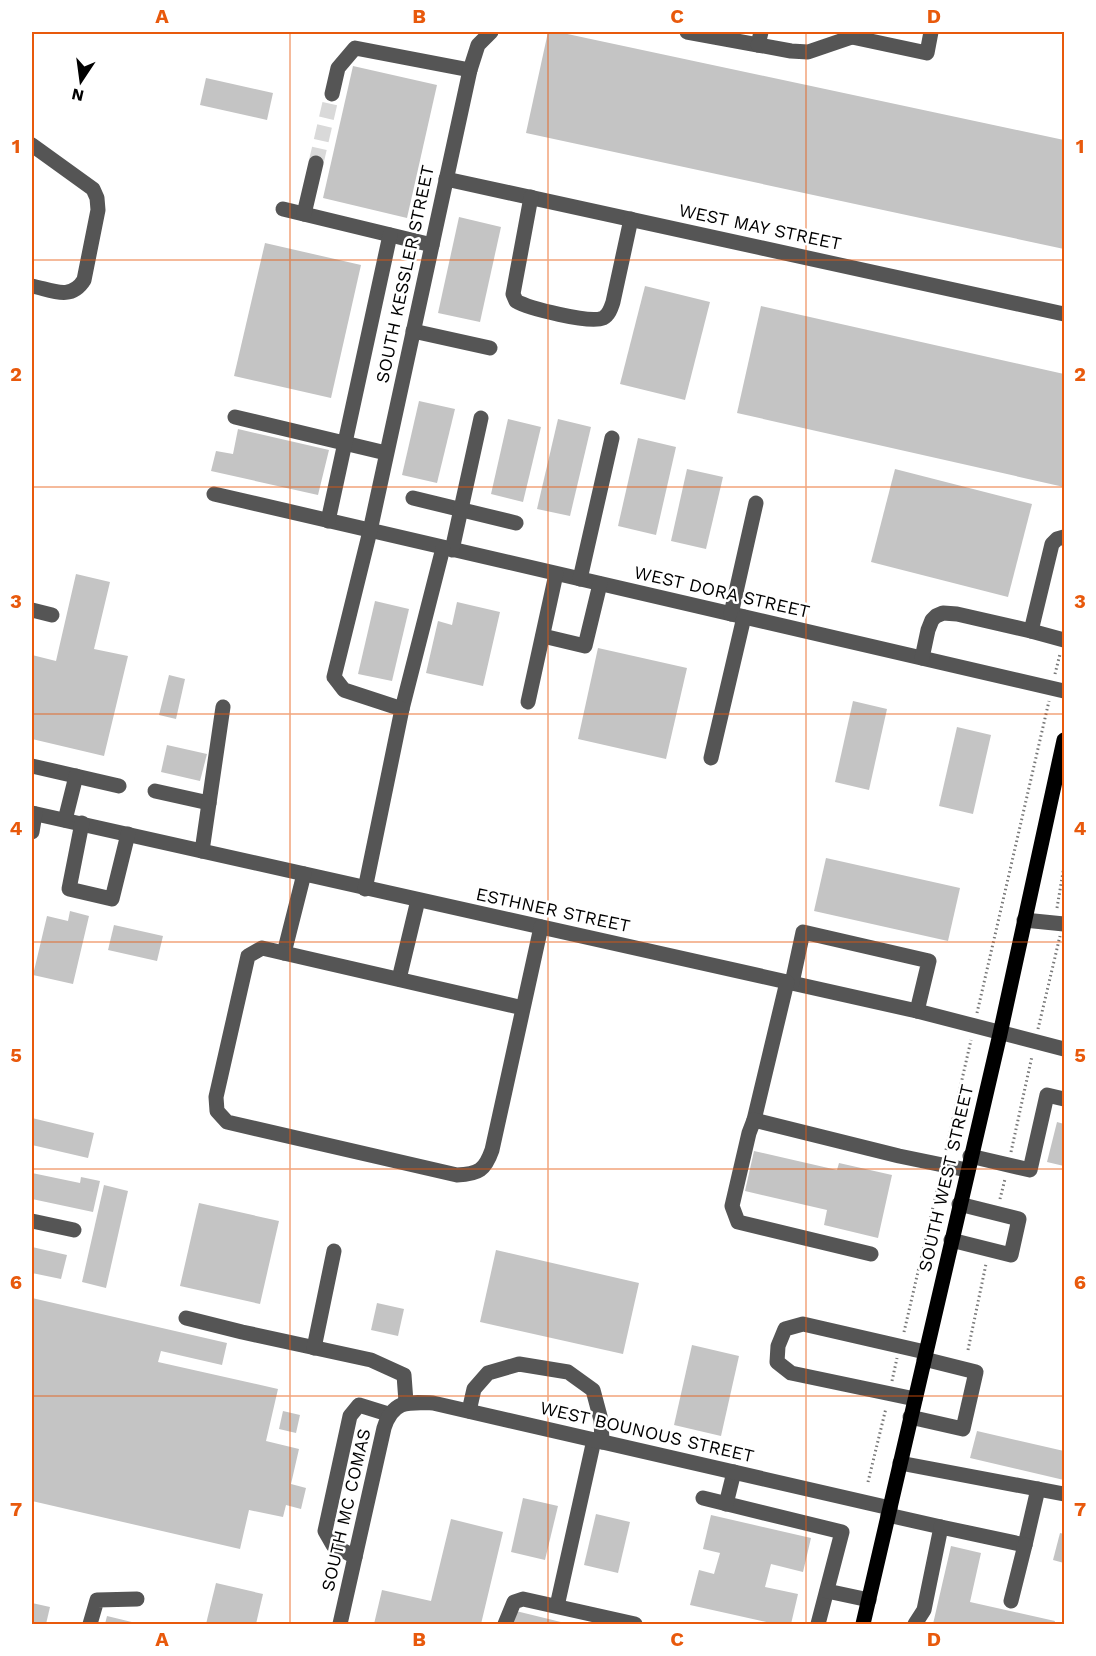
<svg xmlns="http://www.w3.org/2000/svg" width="1096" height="1656" font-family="'Work Sans',sans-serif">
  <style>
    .building { fill: #c4c4c4 }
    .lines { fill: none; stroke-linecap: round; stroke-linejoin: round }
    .minor-tunnel { stroke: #d9d9d9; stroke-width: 15; stroke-dasharray: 15 8; stroke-linecap: butt }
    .path { stroke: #777; stroke-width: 3; stroke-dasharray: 1.5 3; stroke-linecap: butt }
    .minor { stroke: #555; stroke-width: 15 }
    .major { stroke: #000; stroke-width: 15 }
    .grid { fill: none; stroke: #e8590c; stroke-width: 1.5; stroke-opacity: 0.55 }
    .labels { text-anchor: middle; stroke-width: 5; stroke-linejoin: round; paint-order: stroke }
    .street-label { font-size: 18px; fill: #000; stroke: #fff }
    .neatline { fill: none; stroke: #e8590c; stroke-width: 2 }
    .grid-label { font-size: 20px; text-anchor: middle; font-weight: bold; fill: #e8590c }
  </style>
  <rect width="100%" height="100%" fill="#fff"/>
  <g class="building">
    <path d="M548,32H558L1064,140V249L526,133Z"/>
    <path d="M353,66L437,85L407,218L323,198Z"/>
    <path d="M206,78L273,93L267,120L200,105Z"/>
    <path d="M459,217L501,227L480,322L438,313Z"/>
    <path d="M265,243L361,265L331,398L234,376Z"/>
    <path d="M645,286L710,302L685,400L620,384Z"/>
    <path d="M761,306L1064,374V487L737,413Z"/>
    <path d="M419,401L455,409L437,483L402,475Z"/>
    <path d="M508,419L541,427L523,502L491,494Z"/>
    <path d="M558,419L591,427L570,516L537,509Z"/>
    <path d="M238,429L329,450L318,495L211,471L216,451L233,454Z"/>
    <path d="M638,438L676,447L656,535L618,526Z"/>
    <path d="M687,469L723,477L706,549L671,541Z"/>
    <path d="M895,469L1032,504L1008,597L871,562Z"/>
    <path d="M76,574L110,582L94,649L128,656L104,756L32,739V655L56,661Z"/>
    <path d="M375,601L409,609L392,681L358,674Z"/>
    <path d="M457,602L500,612L483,686L426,673L438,621L452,625Z"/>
    <path d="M598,648L687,668L666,759L578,739Z"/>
    <path d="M169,675L185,679L176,719L159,715Z"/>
    <path d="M853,701L887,709L869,790L835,782Z"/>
    <path d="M957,727L991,735L973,814L939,806Z"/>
    <path d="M167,745L207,754L200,781L161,772Z"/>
    <path d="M826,858L960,888L948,941L814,911Z"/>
    <path d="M70,911L89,916L73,984L33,975L47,916L68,921Z"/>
    <path d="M114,925L163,936L157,961L108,950Z"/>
    <path d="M32,1118L94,1133L88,1158L32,1145Z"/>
    <path d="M1057,1122L1064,1124V1166L1047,1162Z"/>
    <path d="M754,1151L837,1170L839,1163L892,1175L878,1238L824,1225L827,1210L745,1191Z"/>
    <path d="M32,1173L80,1183L81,1177L100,1181L93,1212L32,1199Z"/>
    <path d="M104,1185L128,1191L106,1288L82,1282Z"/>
    <path d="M199,1203L279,1221L260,1304L180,1286Z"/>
    <path d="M32,1247L67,1255L61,1279L32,1273Z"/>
    <path d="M496,1250L639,1283L623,1354L480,1322Z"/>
    <path d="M32,1298L227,1343L222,1365L161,1351L158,1362L278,1389L266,1441L299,1449L291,1484L306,1488L301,1509L286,1505L283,1517L249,1510L240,1549L32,1501Z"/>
    <path d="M377,1303L404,1309L398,1336L371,1330Z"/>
    <path d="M692,1345L739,1356L721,1436L674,1425Z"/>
    <path d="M283,1411L300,1415L296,1433L279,1429Z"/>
    <path d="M977,1431L1064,1451V1480L970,1458Z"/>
    <path d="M523,1498L558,1506L545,1560L511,1552Z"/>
    <path d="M596,1514L630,1522L618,1573L584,1565Z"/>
    <path d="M711,1515L811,1538L803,1572L771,1564L765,1587L798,1594L791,1624H775L690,1605L699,1570L714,1574L720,1553L703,1549Z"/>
    <path d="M451,1519L503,1532L481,1624H374L382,1590L431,1601Z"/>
    <path d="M1060,1533L1064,1534V1563L1053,1560Z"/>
    <path d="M951,1546L981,1553L970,1602L1055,1621L1054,1624H933Z"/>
    <path d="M216,1583L263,1594L256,1624H206Z"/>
    <path d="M32,1603L50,1607L46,1624H32Z"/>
    <path d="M516,1611L569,1624H513Z"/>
    <path d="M107,1616L140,1624H105Z"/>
  </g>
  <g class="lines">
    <path class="minor-tunnel" d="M316,163L332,94"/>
    <g class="path">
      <path d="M1055,674L1060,654"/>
      <path d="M1057,908L1064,866"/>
      <path d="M977,1013L1049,701"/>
      <path d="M1038,1029L1060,936"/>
      <path d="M946,1150L971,1040"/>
      <path d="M1011,1152L1032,1056"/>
      <path d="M1000,1199L1005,1179"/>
      <path d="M904,1332L940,1177"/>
      <path d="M968,1350L986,1264"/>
      <path d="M892,1381L897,1358"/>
      <path d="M868,1482L886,1408"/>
    </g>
    <g class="minor">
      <path d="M687,32L758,45L761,32"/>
      <path d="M853,32L852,37L927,53L931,32"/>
      <path d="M758,45L791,51L808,52L852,37"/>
      <path d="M332,94L338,68L355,48L470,70"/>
      <path d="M32,145L93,189L97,198L98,210L84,280C71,301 52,290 32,286"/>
      <path d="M446,179L1064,314"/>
      <path d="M531,197L513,294L516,301C528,308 590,324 603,318C609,315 611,308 613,302L631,219"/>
      <path d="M283,209L432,245"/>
      <path d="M304,214L316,163"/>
      <path d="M413,331L490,348"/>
      <path d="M235,417L386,453"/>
      <path d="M214,494L1064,691"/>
      <path d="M413,498L516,523"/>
      <path d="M328,521L390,235"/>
      <path d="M452,550L481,418"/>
      <path d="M580,579L612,438"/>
      <path d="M32,610L52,615"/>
      <path d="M731,614L756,503"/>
      <path d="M1031,631L1064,640"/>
      <path d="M543,636L585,646L600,584"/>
      <path d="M922,658L928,630L932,620L936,616L943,613L957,614L1031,631L1052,544L1057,539L1064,537"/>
      <path d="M528,702L556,574"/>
      <path d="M402,709L443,548"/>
      <path d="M711,758L744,617"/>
      <path d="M32,766L119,786"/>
      <path d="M155,791L209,803"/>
      <path d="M32,813L917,1011L1064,1049"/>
      <path d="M65,820L76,776"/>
      <path d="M82,823L69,889L112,899L128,834"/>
      <path d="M32,832L35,814"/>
      <path d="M202,851L223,707"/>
      <path d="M365,889L402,709L344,690L334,677L370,531L470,70L478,45L491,32"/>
      <path d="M1024,920L1064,924"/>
      <path d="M284,953L304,874"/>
      <path d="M399,979L418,900"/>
      <path d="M792,983L803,932L929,961L917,1011"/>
      <path d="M523,1008L262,948L248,956L216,1097L217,1111L227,1122L457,1175C479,1174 485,1170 492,1150L541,927"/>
      <path d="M754,1120L787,982"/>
      <path d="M970,1156L1030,1170L1047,1095L1064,1099"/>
      <path d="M32,1221L74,1230"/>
      <path d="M951,1240L1011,1255L1019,1219L959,1204"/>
      <path d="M871,1254L738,1222L732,1206L749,1133L754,1120L899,1156L967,1170"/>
      <path d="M186,1318L242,1332L371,1360L404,1375L406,1402"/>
      <path d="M314,1348L334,1251"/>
      <path d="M915,1399L791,1373L777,1362L778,1346L785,1329L803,1324L925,1352"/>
      <path d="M469,1411L474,1389L488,1373L519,1364L568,1372L593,1390L601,1420L602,1442"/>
      <path d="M910,1417L963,1429L976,1372L924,1359"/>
      <path d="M900,1463L1064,1494"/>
      <path d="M703,1498L842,1532L818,1624"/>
      <path d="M726,1504L734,1472"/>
      <path d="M888,1515L941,1527L924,1610L915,1624"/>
      <path d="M941,1527L1025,1545L1038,1489"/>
      <path d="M355,1557L333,1545L325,1531L350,1416L359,1405L388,1414"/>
      <path d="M827,1591L869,1600"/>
      <path d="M1011,1601L1025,1545"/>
      <path d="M557,1606L594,1440"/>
      <path d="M90,1624L97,1600L137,1599"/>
      <path d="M340,1624L384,1428C393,1400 408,1402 433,1403L890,1508"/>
      <path d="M505,1624L514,1602L523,1599L635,1624"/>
    </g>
    <path class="major" d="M863,1624L1000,1034L1064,740"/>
  </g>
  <path class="grid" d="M290,32V1624M548,32V1624M806,32V1624M32,260H1064M32,487H1064M32,714H1064M32,942H1064M32,1169H1064M32,1396H1064"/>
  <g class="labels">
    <g class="street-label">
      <text transform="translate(760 227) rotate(12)" y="6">WEST MAY STREET</text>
      <text transform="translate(405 274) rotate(-78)" y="6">SOUTH KESSLER STREET</text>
      <text transform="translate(722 592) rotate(13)" y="6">WEST DORA STREET</text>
      <text transform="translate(553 910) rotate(12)" y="6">ESTHNER STREET</text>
      <text transform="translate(946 1178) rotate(-77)" y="6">SOUTH WEST STREET</text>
      <text transform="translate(647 1432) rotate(13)" y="6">WEST BOUNOUS STREET</text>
      <text transform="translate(346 1510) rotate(-77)" y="6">SOUTH MC COMAS</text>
    </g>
  </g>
  <rect width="1096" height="1656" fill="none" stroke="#ffffff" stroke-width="66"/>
  <g transform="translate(81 81) rotate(193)" stroke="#ffffff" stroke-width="4.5" paint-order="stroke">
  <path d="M0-4.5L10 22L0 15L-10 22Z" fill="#000000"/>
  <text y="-9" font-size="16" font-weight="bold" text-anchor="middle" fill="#000000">N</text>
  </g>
  <rect x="33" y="33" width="1030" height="1590" class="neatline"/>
  <g class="grid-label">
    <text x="162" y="23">A</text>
    <text x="419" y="23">B</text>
    <text x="677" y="23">C</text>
    <text x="934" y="23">D</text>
    <text x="16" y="153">1</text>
    <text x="1080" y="153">1</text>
    <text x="16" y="381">2</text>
    <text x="1080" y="381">2</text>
    <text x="16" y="608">3</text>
    <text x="1080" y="608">3</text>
    <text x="16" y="835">4</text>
    <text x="1080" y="835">4</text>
    <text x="16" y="1062">5</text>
    <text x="1080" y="1062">5</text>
    <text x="16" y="1289">6</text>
    <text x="1080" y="1289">6</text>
    <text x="16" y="1516">7</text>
    <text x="1080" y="1516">7</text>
    <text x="162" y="1646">A</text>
    <text x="419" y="1646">B</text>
    <text x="677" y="1646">C</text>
    <text x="934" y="1646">D</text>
  </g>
</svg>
